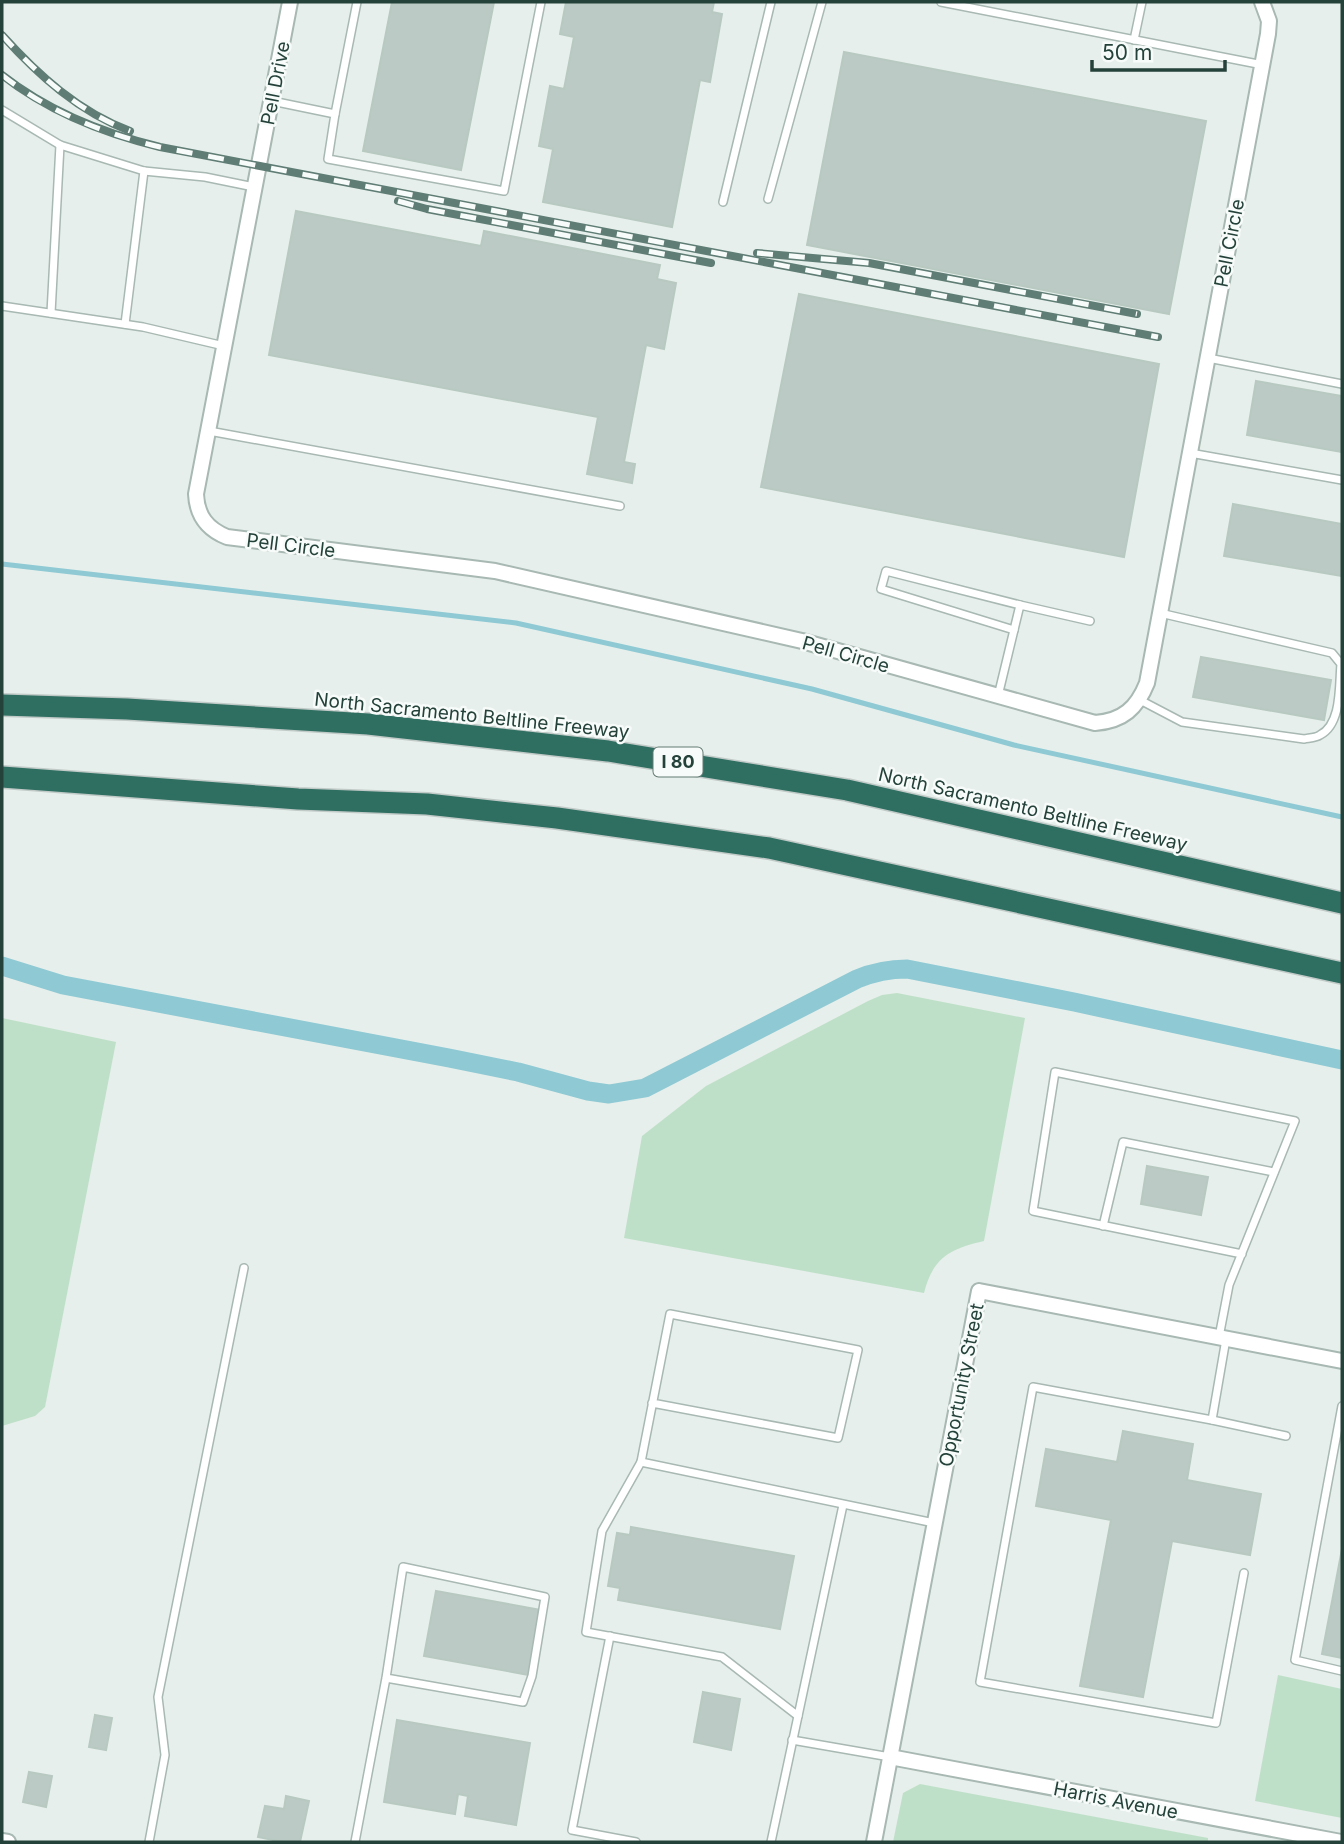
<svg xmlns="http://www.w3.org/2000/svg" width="1344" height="1844" font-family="Inter,sans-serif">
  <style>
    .green { fill: #bfe0c8 }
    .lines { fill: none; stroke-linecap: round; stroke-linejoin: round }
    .stream { stroke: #8ec9d4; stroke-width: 5 }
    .canal { stroke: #8ec9d4; stroke-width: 19 }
    .building { fill: #bbcac4; stroke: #b8c9c2; stroke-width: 2 }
    .lane-casing { stroke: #a8b8b2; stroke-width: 10 }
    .street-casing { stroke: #a8b8b2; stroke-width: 18 }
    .highway-casing { stroke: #c2cac8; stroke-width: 24 }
    .lane { stroke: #fff; stroke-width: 7 }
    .street { stroke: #fff; stroke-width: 14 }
    .highway { stroke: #2f6f62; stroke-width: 21 }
    .rail-casing { stroke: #5f7d75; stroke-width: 8 }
    .rail { stroke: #f7fbf9; stroke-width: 5; stroke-dasharray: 16; stroke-linecap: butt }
    .labels { text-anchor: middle; stroke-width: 5; stroke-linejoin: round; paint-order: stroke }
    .shield { fill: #f7fbf9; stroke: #637a73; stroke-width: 2 }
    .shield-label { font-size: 18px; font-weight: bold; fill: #24423a }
    .street-label { font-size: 19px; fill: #24423a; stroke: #f7fbf9 }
  </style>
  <rect width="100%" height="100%" fill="#e6efeb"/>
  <g class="green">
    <path d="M897,993L1025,1018L984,1241C949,1249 933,1258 924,1293L624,1238L642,1136L706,1086L868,1001L882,995Z"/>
    <path d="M2,1018L116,1042L45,1407L35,1416L2,1426Z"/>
    <path d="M1278,1675L1342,1689V1818L1255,1801Z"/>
    <path d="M920,1784L1208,1838V1842H893L903,1793Z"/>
  </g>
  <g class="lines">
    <path class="stream" d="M2,564L516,623L812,689L1014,745L1342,817"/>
    <path class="canal" d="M2,966L63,985L449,1058L518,1072L588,1091L609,1094L645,1088L857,979C874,972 888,969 907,969L1074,1002L1342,1060"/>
  </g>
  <g class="building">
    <path d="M392,2H494L461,170L363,151Z"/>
    <path d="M566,2H714L712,12L722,14L710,82L700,80L672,227L543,202L553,149L539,146L550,86L564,89L574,37L560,34Z"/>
    <path d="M844,52L1206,121L1169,314L807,245Z"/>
    <path d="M296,211L481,246L484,231L660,265L657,279L676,283L664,349L646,345L624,462L635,464L632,483L587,474L598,417L269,355Z"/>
    <path d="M799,294L1159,364L1124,557L761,487Z"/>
    <path d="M1256,381L1342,396V452L1247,435Z"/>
    <path d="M1233,504L1342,524V576L1224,556Z"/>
    <path d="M1201,657L1331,680L1324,720L1193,697Z"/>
    <path d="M1147,1166L1208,1177L1201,1215L1141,1204Z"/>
    <path d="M1123,1431L1193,1444L1187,1480L1261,1494L1250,1555L1172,1541L1143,1697L1080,1686L1111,1520L1036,1506L1046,1449L1117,1462Z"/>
    <path d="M631,1527L794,1556L780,1629L618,1600L620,1588L608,1586L617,1533L630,1535Z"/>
    <path d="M1342,1549V1658L1322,1654Z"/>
    <path d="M436,1591L541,1610L529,1675L424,1656Z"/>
    <path d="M703,1692L740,1699L731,1750L694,1742Z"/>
    <path d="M95,1715L112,1718L106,1750L89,1747Z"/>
    <path d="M397,1720L530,1743L516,1825L465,1816L468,1796L458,1794L455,1814L384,1802Z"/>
    <path d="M29,1772L52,1776L46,1807L23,1802Z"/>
    <path d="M286,1796L309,1801L300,1842H283L258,1837L265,1806L284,1809Z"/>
  </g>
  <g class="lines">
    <defs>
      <g id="lane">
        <path d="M941,2L1263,65"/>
        <path d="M1134,40L1142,2"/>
        <path d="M272,101L335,114L328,159L504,191L541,2"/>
        <path d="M2,110L60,145L144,171L205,177L254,187"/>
        <path d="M335,114L357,2"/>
        <path d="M768,199L822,2"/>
        <path d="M723,202L771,2"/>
        <path d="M2,306L143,327L224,346"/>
        <path d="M51,313L60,145"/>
        <path d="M125,324L144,171"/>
        <path d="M1208,358L1342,384"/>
        <path d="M209,431L620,506"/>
        <path d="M1190,453L1342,480"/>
        <path d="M1014,630L881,589L886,571L1020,605"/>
        <path d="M998,696L1020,605L1090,621"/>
        <path d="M1140,700L1182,722L1304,739C1309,738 1316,738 1320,735C1342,724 1339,685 1341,664L1332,653L1160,613"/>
        <path d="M1103,1226L1123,1142L1274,1172"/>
        <path d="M1219,1337L1229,1285L1295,1121L1055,1072L1033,1211L1242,1254"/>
        <path d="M1226,1339L1212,1420L1286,1436"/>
        <path d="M652,1403L838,1438L858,1350L670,1314L641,1462L934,1523"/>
        <path d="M1342,1406L1295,1660L1342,1671"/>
        <path d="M1212,1420L1033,1387L980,1682L1216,1723L1244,1573"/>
        <path d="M641,1462L602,1531L586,1632L722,1657L798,1716L843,1505"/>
        <path d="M610,1636L572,1830L636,1842"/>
        <path d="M792,1740L890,1757"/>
        <path d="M149,1842L165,1755L158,1697L244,1268"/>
        <path d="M355,1842L386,1678L403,1567L545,1597L532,1676L523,1702L386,1678"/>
        <path d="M771,1842L798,1716"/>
      </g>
      <g id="street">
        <path d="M290,2L196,494C197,516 207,529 227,537L495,571L802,641L1095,723C1123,721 1137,708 1147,683L1268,34L1269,21L1262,2"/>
        <path d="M890,1757L1341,1842"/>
        <path d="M2,1841L8,1842"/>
        <path d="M874,1842L979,1291L1342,1361"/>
      </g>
      <g id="highway">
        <path d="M2,705L127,709L368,724L608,751L847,790L1342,903"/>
        <path d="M2,777L298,799L427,804L557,818L769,848L1342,973"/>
      </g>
    </defs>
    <use href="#lane" class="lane-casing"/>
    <use href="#street" class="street-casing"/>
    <use href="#highway" class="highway-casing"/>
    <use href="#lane" class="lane"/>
    <use href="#street" class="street"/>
    <use href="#highway" class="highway"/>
    <defs>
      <g id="rail">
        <path d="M2,35C38,75 79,112 130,131"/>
        <path d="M2,75C49,112 102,133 160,147L1158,337"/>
        <path d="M398,201L427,209L711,263"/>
        <path d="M757,253L869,263L1137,314"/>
      </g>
    </defs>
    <use href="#rail" class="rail-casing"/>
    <use href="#rail" class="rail"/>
  </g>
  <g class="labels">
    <rect class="shield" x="653.5" y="747.5" width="49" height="29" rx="5"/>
    <g class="shield-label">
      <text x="678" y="768">I 80</text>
    </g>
    <g class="street-label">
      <text transform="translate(275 83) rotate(-79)" y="7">Pell Drive</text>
      <text transform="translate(1229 243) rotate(-79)" y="7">Pell Circle</text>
      <text transform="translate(291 545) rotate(7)" y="7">Pell Circle</text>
      <text transform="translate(846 654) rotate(16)" y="7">Pell Circle</text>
      <text transform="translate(472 715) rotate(6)" y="7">North Sacramento Beltline Freeway</text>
      <text transform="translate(1033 809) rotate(13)" y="7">North Sacramento Beltline Freeway</text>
      <text transform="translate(961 1385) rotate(-79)" y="7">Opportunity Street</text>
      <text transform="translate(1116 1800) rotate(11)" y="7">Harris Avenue</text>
    </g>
  </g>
  <rect width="1344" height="1844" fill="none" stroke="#24423a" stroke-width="7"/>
  <path d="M1092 60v10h133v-10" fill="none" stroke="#24423a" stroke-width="3.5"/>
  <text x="1102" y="60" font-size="21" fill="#24423a" stroke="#f7fbf9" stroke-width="5" paint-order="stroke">50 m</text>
</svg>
